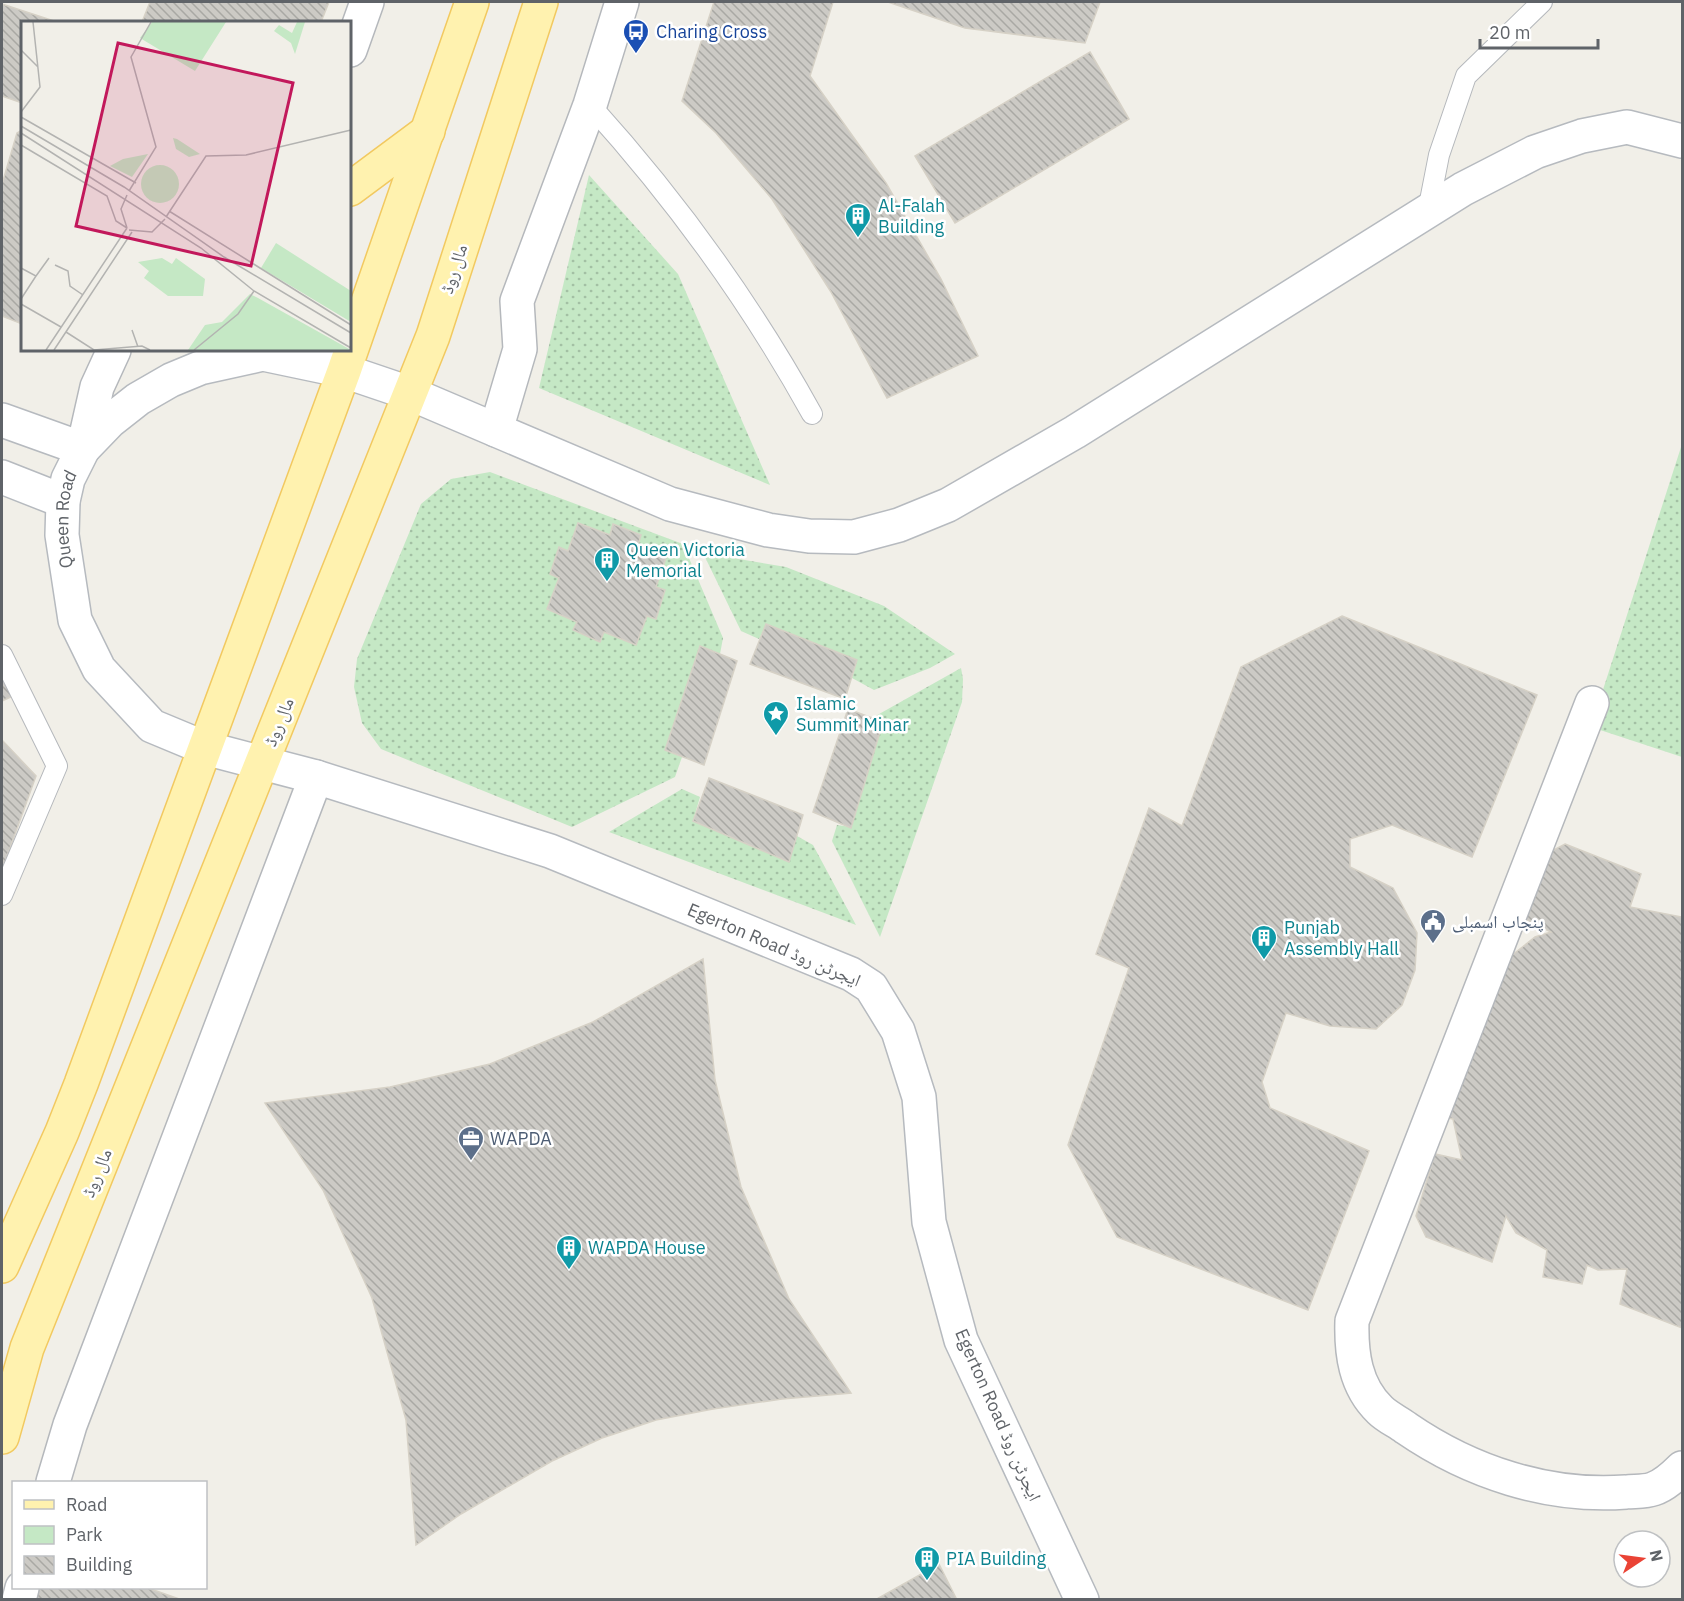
<svg xmlns="http://www.w3.org/2000/svg" width="1684" height="1601" font-family="'IBM Plex Sans','Noto Naskh Arabic',sans-serif">
  <style>
    .green { fill: url(#green-dots) }
    .building { fill: url(#building-back-hatch); stroke: #d6d1c6; stroke-width: 1.5 }
    .lines { fill: none; stroke-linecap: round; stroke-linejoin: round }
    .lane-casing { stroke: #b5b8bc; stroke-width: 22 }
    .street-casing { stroke: #b5b8bc; stroke-width: 36 }
    .secondary-casing { stroke: #b6babf; stroke-width: 36 }
    .primary-casing { stroke: #f2c960; stroke-width: 36 }
    .lane { stroke: #fff; stroke-width: 20 }
    .street { stroke: #fff; stroke-width: 33 }
    .secondary { stroke: #fff; stroke-width: 33 }
    .primary { stroke: #fff2af; stroke-width: 33 }
    .labels { text-anchor: middle; stroke-width: 5; stroke-linejoin: round; paint-order: stroke }
    .transit-label { font-size: 18px; fill: #164399; stroke: #fff; text-anchor: start }
    .culture-label { font-size: 18px; fill: #0d838f; stroke: #fff; text-anchor: start }
    .street-label { font-size: 18px; fill: #5f6368; stroke: #fff }
    .service-label { font-size: 18px; fill: #4e5e75; stroke: #fff; text-anchor: start }
    .inset-road { fill: none; stroke: #b3b3b1; stroke-width: 1.5 }
    .view { fill: #c2185b; fill-opacity: 0.15; stroke: #c2185b; stroke-width: 3 }
    .inset-edge { fill: none; stroke: #5f6368; stroke-width: 3 }
  </style>
  <defs>
    <pattern id="green-dots" width="8" height="8" patternUnits="userSpaceOnUse" patternTransform="scale(1.5)"><rect width="8" height="8" fill="#c5e8c5"/><path d="M2 2h.1M6 6h.1" fill="none" stroke="#a3c0a4" stroke-width="1.8" stroke-linecap="round"/></pattern>
    <pattern id="building-back-hatch" width="6" height="6" patternUnits="userSpaceOnUse" patternTransform="scale(1.5)"><rect width="6" height="6" fill="#cccac5"/><path d="M-1 5l2 2M0 0l6 6M5-1l2 2" fill="none" stroke="#a9a8a4"/></pattern>
  </defs>
  <rect width="100%" height="100%" fill="#f1efe8"/>
  <g class="green">
    <path d="M589,175L678,274L770,485L539,388Z"/>
    <path d="M1682,444V757L1591,727Z"/>
    <path d="M490,472L683,544L723,638L720,654L700,646L665,750L682,757L675,777L572,827L381,749L362,723L354,687L357,659L421,504L451,479Z"/>
    <path d="M703,553L786,567L884,606L955,654L930,668L874,690L852,678L857,660L766,625L759,639L741,631Z"/>
    <path d="M961,668L963,679L962,702L880,937L832,841L837,825L851,827L883,722L872,718Z"/>
    <path d="M682,789L700,797L693,821L789,862L797,836L813,845L856,925L609,832Z"/>
  </g>
  <g class="building">
    <path d="M150,2H329L321,22H142Z"/>
    <path d="M714,2H833L810,76L886,183L941,279L978,356L887,398L831,292L772,199L716,133L682,101Z"/>
    <path d="M888,2H1100L1085,43L965,28Z"/>
    <path d="M2,4L57,22H22V103L2,96Z"/>
    <path d="M1090,52L1129,119L955,223L915,156Z"/>
    <path d="M22,130V324L2,316V184L17,133Z"/>
    <path d="M578,523L610,535L613,524L641,535L638,545L667,555L656,587L665,590L656,619L647,616L636,645L604,632L600,642L573,630L577,622L547,609L559,578L550,574L559,547L568,551Z"/>
    <path d="M1342,616L1537,695L1472,857L1392,825L1350,839V867L1393,888L1417,933L1415,970L1402,1005L1376,1029L1330,1026L1286,1013L1262,1082L1270,1108L1369,1151L1308,1310L1117,1237L1068,1145L1129,968L1096,954L1149,808L1182,826L1241,667Z"/>
    <path d="M766,624L857,660L845,699L750,664Z"/>
    <path d="M700,646L737,661L704,765L665,750Z"/>
    <path d="M2,650L19,693L2,701Z"/>
    <path d="M848,709L883,722L851,828L813,812Z"/>
    <path d="M2,740L36,776L2,870Z"/>
    <path d="M709,778L803,815L789,862L693,821Z"/>
    <path d="M1565,844L1641,874L1630,907L1682,917V1328L1620,1304L1627,1269L1598,1270L1587,1265L1582,1284L1543,1277L1547,1250L1516,1233L1506,1216L1492,1262L1426,1237L1416,1216L1435,1154L1462,1160L1453,1119L1435,1115L1511,956L1535,937L1551,932L1521,917L1546,854Z"/>
    <path d="M703,959L715,1080L741,1187L789,1299L851,1393L782,1399L713,1409L656,1420L602,1438L552,1461L461,1514L416,1545L406,1420L372,1298L323,1190L265,1103L390,1087L490,1064L593,1022Z"/>
    <path d="M939,1564L957,1600H875Z"/>
    <path d="M37,1588H148L182,1600H33Z"/>
  </g>
  <g class="lines">
    <defs>
      <g id="lane">
        <path d="M590,105C676,200 750,302 812,414"/>
        <path d="M1428,211L1439,155L1466,76L1542,2"/>
        <path d="M2,655L57,766L2,895"/>
      </g>
      <g id="street">
        <path d="M350,50L367,2"/>
        <path d="M496,430L520,349L517,301L590,105L622,2"/>
        <path d="M83,449L97,387L114,350"/>
        <path d="M1592,703L1352,1321C1351,1353 1355,1386 1380,1410C1387,1417 1398,1422 1406,1428C1470,1472 1548,1498 1626,1492C1634,1491 1645,1492 1653,1489C1665,1485 1674,1476 1682,1468"/>
        <path d="M53,1482L70,1425L316,777"/>
        <path d="M19,1600L22,1588"/>
      </g>
      <g id="secondary">
        <path d="M2,420L83,449"/>
        <path d="M2,477L63,501"/>
        <path id="s1" d="M1082,1600L961,1340L929,1222L919,1097L898,1031L871,987L851,974L550,851L316,777L205,748L152,726L99,669L75,620L62,535L63,501L68,479L83,449L110,421L138,399L171,380L200,368L263,354L344,371L409,393L670,504L768,530L809,536L854,537L899,525L948,505L1075,432L1463,189L1535,152L1582,136L1627,127L1682,141"/>
      </g>
      <g id="primary">
        <path d="M350,189L428,131"/>
        <path d="M2,1266L62,1132L81,1084L344,371L472,2"/>
        <path d="M2,1437L27,1348L433,336L541,2"/>
      </g>
    </defs>
    <use href="#lane" class="lane-casing"/>
    <use href="#street" class="street-casing"/>
    <use href="#secondary" class="secondary-casing"/>
    <use href="#primary" class="primary-casing"/>
    <use href="#lane" class="lane"/>
    <use href="#street" class="street"/>
    <use href="#secondary" class="secondary"/>
    <use href="#primary" class="primary"/>
  </g>
  <defs>
    <symbol id="bus-pin" viewBox="-11 -11 22 30"><path d="M0 17L-7.5 6A9.5 9.5 0 1 1 7.5 6Z" fill="#1a4fb4" stroke="#fff"/><path d="M-5-6H5V4H4V6H2V4H-2V6H-4V4H-5ZM-3.5-4V0h7V-4ZM-3.5 1.2v1.5H-2V1.2ZM2 1.2v1.5H3.5V1.2Z" fill="#fff"/></symbol>
    <symbol id="building-pin" viewBox="-11 -11 22 30"><path d="M0 17L-7.5 6A9.5 9.5 0 1 1 7.5 6Z" fill="#0f9aa8" stroke="#fff"/><path d="M-4-6H4V6H1V3H-1V6H-4ZM-2.5-4.3h1.7v1.8h-1.7ZM.8-4.3h1.7v1.8H.8ZM-2.5-1h1.7V.8h-1.7ZM.8-1h1.7V.8H.8Z" fill="#fff"/></symbol>
    <symbol id="sight-pin" viewBox="-11 -11 22 30"><path d="M0 17L-7.5 6A9.5 9.5 0 1 1 7.5 6Z" fill="#0f9aa8" stroke="#fff"/><path d="M0-6L1.8-2.2L6-1.7L2.9 1.2L3.7 5.4L0 3.3L-3.7 5.4L-2.9 1.2L-6-1.7L-1.8-2.2Z" fill="#fff"/></symbol>
    <symbol id="civic-pin" viewBox="-11 -11 22 30"><path d="M0 17L-7.5 6A9.5 9.5 0 1 1 7.5 6Z" fill="#5c6f8a" stroke="#fff"/><path d="M-.6-6.5H3V-4.5H.6V-3L4-1V1h2V6H-6V1h2V-1L-.6-3ZM-1.2 2.5V6h2.4V2.5Z" fill="#fff"/></symbol>
    <symbol id="office-pin" viewBox="-11 -11 22 30"><path d="M0 17L-7.5 6A9.5 9.5 0 1 1 7.5 6Z" fill="#5c6f8a" stroke="#fff"/><path d="M-6-3h4V-5.5h4V-3h4V5H-6ZM-1-4.5V-3h2v-1.5ZM-6 0V1H6V0Z" fill="#fff"/></symbol>
  </defs>
  <g fill-rule="evenodd">
    <use href="#bus-pin" x="621" y="17" width="30" height="40"/>
    <use href="#building-pin" x="843" y="201" width="30" height="40"/>
    <use href="#building-pin" x="592" y="545" width="30" height="40"/>
    <use href="#sight-pin" x="761" y="699" width="30" height="40"/>
    <use href="#civic-pin" x="1418" y="907" width="30" height="40"/>
    <use href="#building-pin" x="1249" y="923" width="30" height="40"/>
    <use href="#office-pin" x="456" y="1124" width="30" height="40"/>
    <use href="#building-pin" x="554" y="1233" width="30" height="40"/>
    <use href="#building-pin" x="912" y="1544" width="30" height="40"/>
  </g>
  <g class="labels">
    <g class="transit-label">
      <text x="656" y="38">Charing Cross</text>
    </g>
    <g class="culture-label">
      <text x="878" y="212">Al-Falah<tspan x="878" dy="21">Building</tspan></text>
      <text x="626" y="556">Queen Victoria<tspan x="626" dy="21">Memorial</tspan></text>
      <text x="796" y="710">Islamic<tspan x="796" dy="21">Summit Minar</tspan></text>
      <text x="1284" y="934">Punjab<tspan x="1284" dy="21">Assembly Hall</tspan></text>
      <text x="588" y="1254">WAPDA House</text>
      <text x="946" y="1565">PIA Building</text>
    </g>
    <g class="street-label">
      <text transform="translate(454 269) rotate(-72)" y="6">مال روڈ</text>
      <text dy="6" stroke="none"><textPath href="#s1" startOffset="1656">Queen Road</textPath></text>
      <text transform="translate(279 722) rotate(-68)" y="6">مال روڈ</text>
      <text transform="translate(774 945) rotate(23)" y="6">Egerton Road ایجرٹن روڈ</text>
      <text transform="translate(97 1173) rotate(-68)" y="6">مال روڈ</text>
      <text transform="translate(998 1415) rotate(66)" y="6">Egerton Road ایجرٹن روڈ</text>
    </g>
    <g class="service-label">
      <text x="1452" y="928">پنجاب اسمبلی</text>
      <text x="490" y="1145">WAPDA</text>
    </g>
  </g>
  <g transform="translate(21 21)">
    <rect width="330" height="330" fill="#f1efe8"/>
    <path d="M131,1H205L174,50L119,17ZM276,1H284L274,33L270,22L253,10L258,4L271,12ZM152,117L156,118L179,133L168,136L155,128ZM127,133L111,156L89,145L102,138ZM120 163a19 19 0 1 1 38 0a19 19 0 1 1-38 0ZM255,222L330,270V301L240,247ZM141,237L151,243L155,237L184,258L182,275H147L123,257L128,250L117,241ZM229,273L237,277L330,329H167L184,304L201,301Z" fill="#c5e8c5"/>
    <path class="inset-road" d="M0,29L17,46M0,91L19,66L12,1M0,96L115,162M0,105L103,166L203,236L330,312M0,112L180,227L233,270L330,327M0,124L86,175L95,200L106,207M108,170L135,126L110,36L130,1M148,190L330,304M145,196L185,135L225,134L330,109M106,207L100,188L106,174M108,209L131,211L144,198M34,244L47,250L49,265L62,274M0,247L15,255L0,278M15,255L28,237M0,283L40,306M111,309L117,326M45,311L73,329L121,325L129,329M25,329L106,207M33,329L111,211M173,329L217,293L233,270"/>
    <path class="view" d="M97,22L272,62L230,245L55,205Z"/>
    <rect width="330" height="330" class="inset-edge"/>
  </g>
  <rect width="1684" height="1601" fill="none" stroke="#5f6368" stroke-width="6"/>
  <rect x="12" y="1481" width="195" height="108" fill="#ffffff" stroke="#bfc1c3" stroke-width="1.5"/>
  <rect x="24" y="1500" width="30" height="9" fill="#fff2af" stroke="#bfc1c3" stroke-width="1.5"/>
  <text x="66" y="1511" font-size="18" fill="#5f6368">Road</text>
  <rect x="24" y="1526" width="30" height="18" fill="#c5e8c5" stroke="#bfc1c3" stroke-width="1.5"/>
  <text x="66" y="1541" font-size="18" fill="#5f6368">Park</text>
  <rect x="24" y="1556" width="30" height="18" fill="url(#building-back-hatch)" stroke="#bfc1c3" stroke-width="1.5"/>
  <text x="66" y="1571" font-size="18" fill="#5f6368">Building</text>
  <g transform="translate(1642 1559) rotate(77)"><circle r="28" fill="#ffffff" stroke="#bfc1c3" stroke-width="1.5"/>
  <path d="M0-4.5L10 22L0 15L-10 22Z" fill="#ea4335"/>
  <text y="-9" font-size="16" font-weight="bold" text-anchor="middle" fill="#5f6368">N</text>
  </g>
  <path d="M1480 39v9h118v-9" fill="none" stroke="#5f6368" stroke-width="3"/>
  <text x="1489" y="39" font-size="18" fill="#5f6368" stroke="#ffffff" stroke-width="4.5" paint-order="stroke">20 m</text>
</svg>
